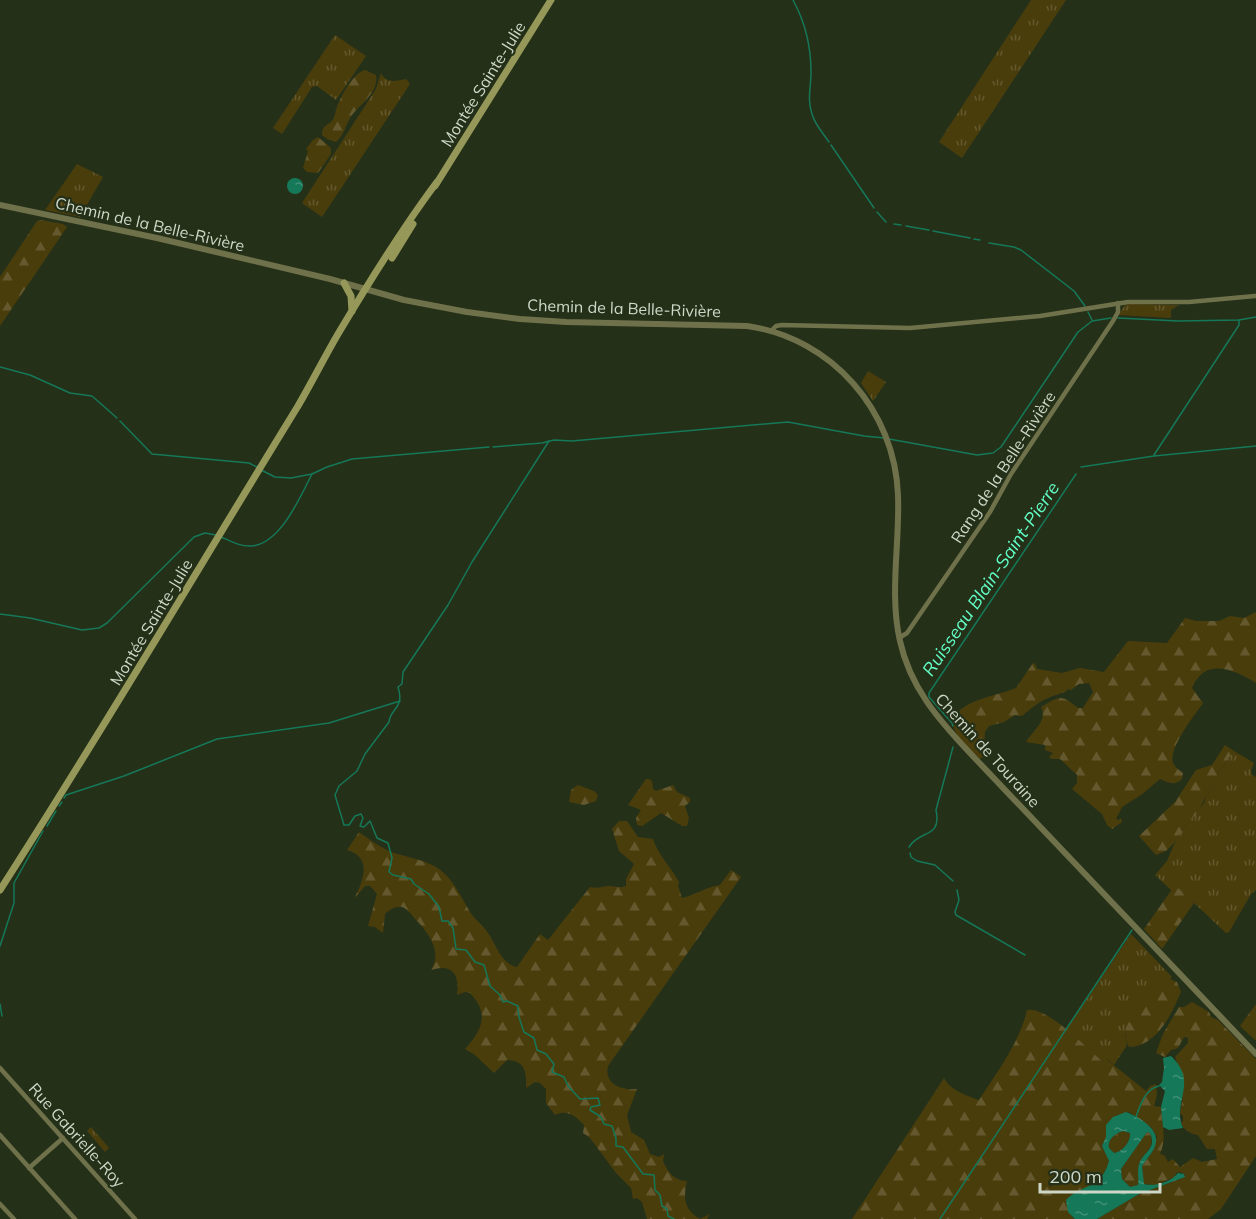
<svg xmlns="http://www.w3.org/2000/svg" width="1256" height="1219" font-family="Mulish,sans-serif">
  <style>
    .grass { fill: url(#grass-tufts) }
    .forest { fill: url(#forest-firs) }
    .water { fill: url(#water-ripples); fill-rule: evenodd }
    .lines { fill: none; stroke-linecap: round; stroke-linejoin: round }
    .stream { stroke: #157859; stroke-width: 1.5 }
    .minor { stroke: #6f714b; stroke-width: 4.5 }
    .tertiary { stroke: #6f714b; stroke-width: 6 }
    .secondary { stroke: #959859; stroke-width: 7 }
    .labels { text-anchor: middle; stroke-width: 4.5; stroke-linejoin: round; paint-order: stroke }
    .street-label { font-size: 16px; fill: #cfd7c8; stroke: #253018 }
    .water-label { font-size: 18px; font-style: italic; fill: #61fec6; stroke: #253018 }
  </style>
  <defs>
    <pattern id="grass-tufts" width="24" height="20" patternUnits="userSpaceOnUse" patternTransform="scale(1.5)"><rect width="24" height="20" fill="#4a3d0c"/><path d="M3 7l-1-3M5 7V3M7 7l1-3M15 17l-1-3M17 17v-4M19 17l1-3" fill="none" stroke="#63582e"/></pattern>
    <pattern id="forest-firs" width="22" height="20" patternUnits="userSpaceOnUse" patternTransform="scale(1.5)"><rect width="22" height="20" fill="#4a3d0c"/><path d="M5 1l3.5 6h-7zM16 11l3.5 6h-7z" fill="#63582e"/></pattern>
    <pattern id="water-ripples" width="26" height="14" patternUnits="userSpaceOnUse" patternTransform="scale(1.5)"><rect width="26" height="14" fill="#157859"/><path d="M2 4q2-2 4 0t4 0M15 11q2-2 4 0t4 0" fill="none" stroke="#419177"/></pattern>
  </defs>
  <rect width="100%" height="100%" fill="#253018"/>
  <g class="grass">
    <path d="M1031,0H1066L962,158L939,142Z"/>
    <path d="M335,35L366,56L336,100L317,86L312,87L282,134L273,128Z"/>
    <path d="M381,73C386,84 396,81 406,79L410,84L322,217L302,203L376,89Z"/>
    <path d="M77,164L103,177L80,217L45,210Z"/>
    <path d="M1129,304L1179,305L1171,310V318L1118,315L1125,305Z"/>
    <path d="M868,371L886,382L873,401L861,383Z"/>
    <path d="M1234,751L1254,763L1251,771L1252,775L1256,777V890L1251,894L1229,932L1226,933L1176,886L1172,891L1155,875L1167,861L1178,835L1204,803L1206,796L1213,788L1219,772Z"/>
    <path d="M1131,934L1172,977L1168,982H1164L1125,1035L1127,1045L1114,1065L1107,1059L1103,1062L1066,1030Z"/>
    <path d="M91,1127L109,1148L105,1152L87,1131Z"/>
  </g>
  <g class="forest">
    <path d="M365,70L376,75C379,94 359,104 350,118C345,127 344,135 336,142L327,139L322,135C322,125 327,126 332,121C335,118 335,111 337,107C341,96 353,73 365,70Z"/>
    <path d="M318,137L331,148V154L318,173L307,172L303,168L308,151L306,149L313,140Z"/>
    <path d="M41,220L63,224L67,227L0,326V277L37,221Z"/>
    <path d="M1256,612V683C1235,670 1205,656 1192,688L1203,703C1195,715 1168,748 1173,763C1175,767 1179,770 1183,773L1182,779C1175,786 1169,783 1160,779L1141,795L1122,807L1116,819L1119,820L1121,818L1122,822L1112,829L1107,825L1102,814L1072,789L1077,783V775L1060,759H1052L1049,757L1053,753L1045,750V745L1026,742C1033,730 1048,721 1041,707C1061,696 1060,694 1078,708H1083L1093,692L1089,683L1079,684L1071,690L1068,689L1065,692C1043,699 1040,701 1022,716L1015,715L1004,722L989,726L985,732L983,757L980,759C973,752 963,744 958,736C936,703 999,696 1016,688L1033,663L1035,664L1037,669L1062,673L1080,668L1104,672L1128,641L1167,643L1185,618L1196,621H1219L1230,616L1244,618Z"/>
    <path d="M1225,745L1234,751L1219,772L1213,788L1206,796L1198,812L1185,826L1174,843L1166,851L1156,855L1139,836L1175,802L1196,770L1212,765Z"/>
    <path d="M646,779H649L652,781L653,789L656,791L673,785L677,792L690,798V802L685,806L689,818L687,826H682L661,813L642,826L637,825L636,818L641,810L628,805Z"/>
    <path d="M578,785L594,791L598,795L596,801L584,805L569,802L571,790Z"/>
    <path d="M619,821H627L638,837L653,839C658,855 671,867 679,882L678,886L682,898C695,895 706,887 720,885L731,870L741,877L608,1066C604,1084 621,1091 637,1089L627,1115L631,1132L644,1140L650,1154L659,1157L664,1154L663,1161C668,1173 675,1181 687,1181C683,1198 684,1210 700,1219L710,1214L707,1219H647L642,1202L637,1198L633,1199L631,1188L616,1173L590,1138L583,1133L584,1125C576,1116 566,1109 555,1115L546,1103V1089L540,1083L535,1082L526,1088C527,1073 525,1060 507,1060L494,1073L475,1055L465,1049C482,1030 490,1014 470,993L465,992L457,995C460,974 452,963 431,970C443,952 428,932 416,920C412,915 408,909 402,907C395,906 390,910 385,914L383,933L375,927L368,926L377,894L370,886H365L354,899C363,882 373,857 347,850L359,832C370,840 381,848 394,853C413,859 434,861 448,877C457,888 463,900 470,912C475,920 483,925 488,933C496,944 501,964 517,967L540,934L548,940L590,887C599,889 603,886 611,886C618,887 619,888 626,886V879L634,864L619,851L612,829Z"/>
    <path d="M1175,885L1194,903L1162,949L1144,929Z"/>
    <path d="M1170,979L1177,982L1181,992C1171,1015 1157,1046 1129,1047C1117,1025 1138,995 1158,984C1163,982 1166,982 1170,979Z"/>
    <path d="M1192,1002L1209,1012L1211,1017L1218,1020L1256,1059V1156L1221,1209L1208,1219H1097L1139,1194L1183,1178L1185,1175L1181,1172L1176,1173L1175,1177L1156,1185L1143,1184L1142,1166L1153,1151L1157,1137L1151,1127L1129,1112L1117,1115L1106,1125L1107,1137L1102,1146L1109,1161C1104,1181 1087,1189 1069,1197L1072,1217L1075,1219H852L944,1078C950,1090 967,1096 979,1100C996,1074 1021,1040 1027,1010C1047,1006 1088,1049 1103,1062L1106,1059L1146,1091L1150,1086L1156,1084L1157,1095L1154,1106L1161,1107C1162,1123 1167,1139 1160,1154L1164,1155L1168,1162L1173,1159L1180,1167L1193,1158L1202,1162L1217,1159L1215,1149H1207L1198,1135C1190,1134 1184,1130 1181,1123L1183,1121V1116L1180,1113C1185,1089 1183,1079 1175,1057L1188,1043V1038L1184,1037L1178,1048L1171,1050L1165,1057L1156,1053L1163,1034L1179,1007H1184Z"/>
    <path d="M1256,1004V1040H1255L1240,1026Z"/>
    <path d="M1123,1131L1130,1133C1131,1142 1122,1152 1114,1153L1109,1148C1107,1140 1115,1133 1123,1131Z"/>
    <path d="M1147,1132L1150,1133C1156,1149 1144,1151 1139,1164C1137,1171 1139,1178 1138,1185L1130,1187L1122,1179L1121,1169Z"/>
  </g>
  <g class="water">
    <circle cx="295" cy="186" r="8"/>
    <path d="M1171,1056C1199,1083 1172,1101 1183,1128L1169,1130L1163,1127L1161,1107L1165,1091L1159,1085L1162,1082L1164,1068L1163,1058Z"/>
    <path d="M1126,1112C1137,1116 1162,1129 1155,1146C1153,1153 1146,1159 1142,1166L1144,1184C1155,1187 1171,1182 1178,1173L1184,1174L1185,1177L1139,1194L1097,1219H1075L1068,1212L1066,1200C1081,1184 1101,1190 1109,1161L1102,1146L1106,1137V1125L1113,1117ZM1123,1131L1130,1133C1131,1142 1122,1152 1114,1153L1109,1148C1107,1140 1115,1133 1123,1131ZM1147,1132L1150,1133C1157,1149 1144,1151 1139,1164C1137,1171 1139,1178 1138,1185L1130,1187L1122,1179L1121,1169Z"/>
  </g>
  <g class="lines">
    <g class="stream">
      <path d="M793,0C805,22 811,47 811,72C811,87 807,100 812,114C815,125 823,133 829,142"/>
      <path d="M831,145L874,208"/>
      <path d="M877,212L886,222"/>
      <path d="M894,224L901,225"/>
      <path d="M906,226L929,230"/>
      <path d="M933,231L970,238"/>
      <path d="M974,239L980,240"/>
      <path d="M989,243L1014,247L1021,250L1074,291L1085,306"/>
      <path d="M1088,312L1092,320"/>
      <path d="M1118,318L1178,321L1239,320L1256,317"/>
      <path d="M0,367L30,375L70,393L92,396L117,418"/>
      <path d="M120,421L152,454L249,463L257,467"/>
      <path d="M889,439L977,455L993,453L1001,447L1078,332L1092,321L1111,318"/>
      <path d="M549,441L472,562L448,605L403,672L402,684L398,687C405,709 390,708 389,722L365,754L357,771L339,786L335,795L344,825H349L355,816L361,814L363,818L360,826L364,827L370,821L377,838L388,843L392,858L389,872L393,875L411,879L414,884L429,894L439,907L442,921H448L453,928L456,949L466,950L475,962L484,965L490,986L500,995L503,1002L507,1001L518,1006C517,1015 521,1023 524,1032L534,1038L537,1050L546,1054L554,1064L552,1072L564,1077L568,1086L580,1099L598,1098L600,1105L591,1107L590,1110L601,1117L604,1124L612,1126L616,1138V1146L623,1147L643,1174L654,1175L655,1190L660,1195L662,1206L667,1209L668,1216L674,1219"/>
      <path d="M493,447L542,443L554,440L572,441L788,422L864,436L885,438"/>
      <path d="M1154,455L1239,325V320"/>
      <path d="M1081,467L1154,456L1256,446"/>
      <path d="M261,470L275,477L291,478L312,474L327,467L352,459L489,447"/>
      <path d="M221,537C230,541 241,547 252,546C281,543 300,497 312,474"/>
      <path d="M0,614L30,618L82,630L99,628L107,623L194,537L205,533L216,535"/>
      <path d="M953,726L952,723L929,697V693L1076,474"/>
      <path d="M64,798L66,795L124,776L217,739L329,723L400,701"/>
      <path d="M59,806L62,802"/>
      <path d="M47,826L56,811"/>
      <path d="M909,847C920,829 942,839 936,810L953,747"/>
      <path d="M910,853L911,857L917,861L935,865L953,881"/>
      <path d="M957,890L959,900L955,912L956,915L1025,955"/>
      <path d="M0,946L14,903V883L43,831"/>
      <path d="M0,1004L2,1016"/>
      <path d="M1136,1117C1140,1105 1146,1088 1159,1086"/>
      <path d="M940,1219L1132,930"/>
    </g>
    <g class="minor">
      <path d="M771,331L776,326L782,325L910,328L1040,316L1128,302H1189L1255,296"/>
      <path d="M899,638L907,633L990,512L1011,474L1113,321L1118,312V303"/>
      <path d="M0,1068L135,1219"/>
      <path d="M0,1135L75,1219"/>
      <path d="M29,1168L63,1138"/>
      <path d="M0,1204L14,1219"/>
    </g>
    <path class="tertiary" d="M0,205L157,238L330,279L404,300L467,312L520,319L566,322L747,326C832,338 895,411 898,495C900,543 889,594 900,641C910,687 938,719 969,752L1256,1054"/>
    <g class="secondary">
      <path d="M435,186L551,0"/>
      <path d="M392,258L413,224"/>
      <path d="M344,283L351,296L352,311"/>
      <path d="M0,890C103,730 199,567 298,406C312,382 324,358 338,334C369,282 401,230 437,182"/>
    </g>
  </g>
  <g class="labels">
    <g class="street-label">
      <text transform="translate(483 84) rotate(-58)" y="6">Montée Sainte-Julie</text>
      <text transform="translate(150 224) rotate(13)" y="6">Chemin de la Belle-Rivière</text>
      <text transform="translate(624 308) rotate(2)" y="6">Chemin de la Belle-Rivière</text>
      <text transform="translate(1003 467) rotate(-57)" y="6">Rang de la Belle-Rivière</text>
      <text transform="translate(151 622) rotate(-59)" y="6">Montée Sainte-Julie</text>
      <text transform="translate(988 750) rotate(48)" y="6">Chemin de Touraine</text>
      <text transform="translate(77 1135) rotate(48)" y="6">Rue Gabrielle-Roy</text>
    </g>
    <g class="water-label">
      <text transform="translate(991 579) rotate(-56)" y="6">Ruisseau Blain-Saint-Pierre</text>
    </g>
  </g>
  <path d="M1040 1183v9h120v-9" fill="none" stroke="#cfd7c8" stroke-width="3"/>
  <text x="1049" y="1183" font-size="18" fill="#cfd7c8" stroke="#253018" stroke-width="4.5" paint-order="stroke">200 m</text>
</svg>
